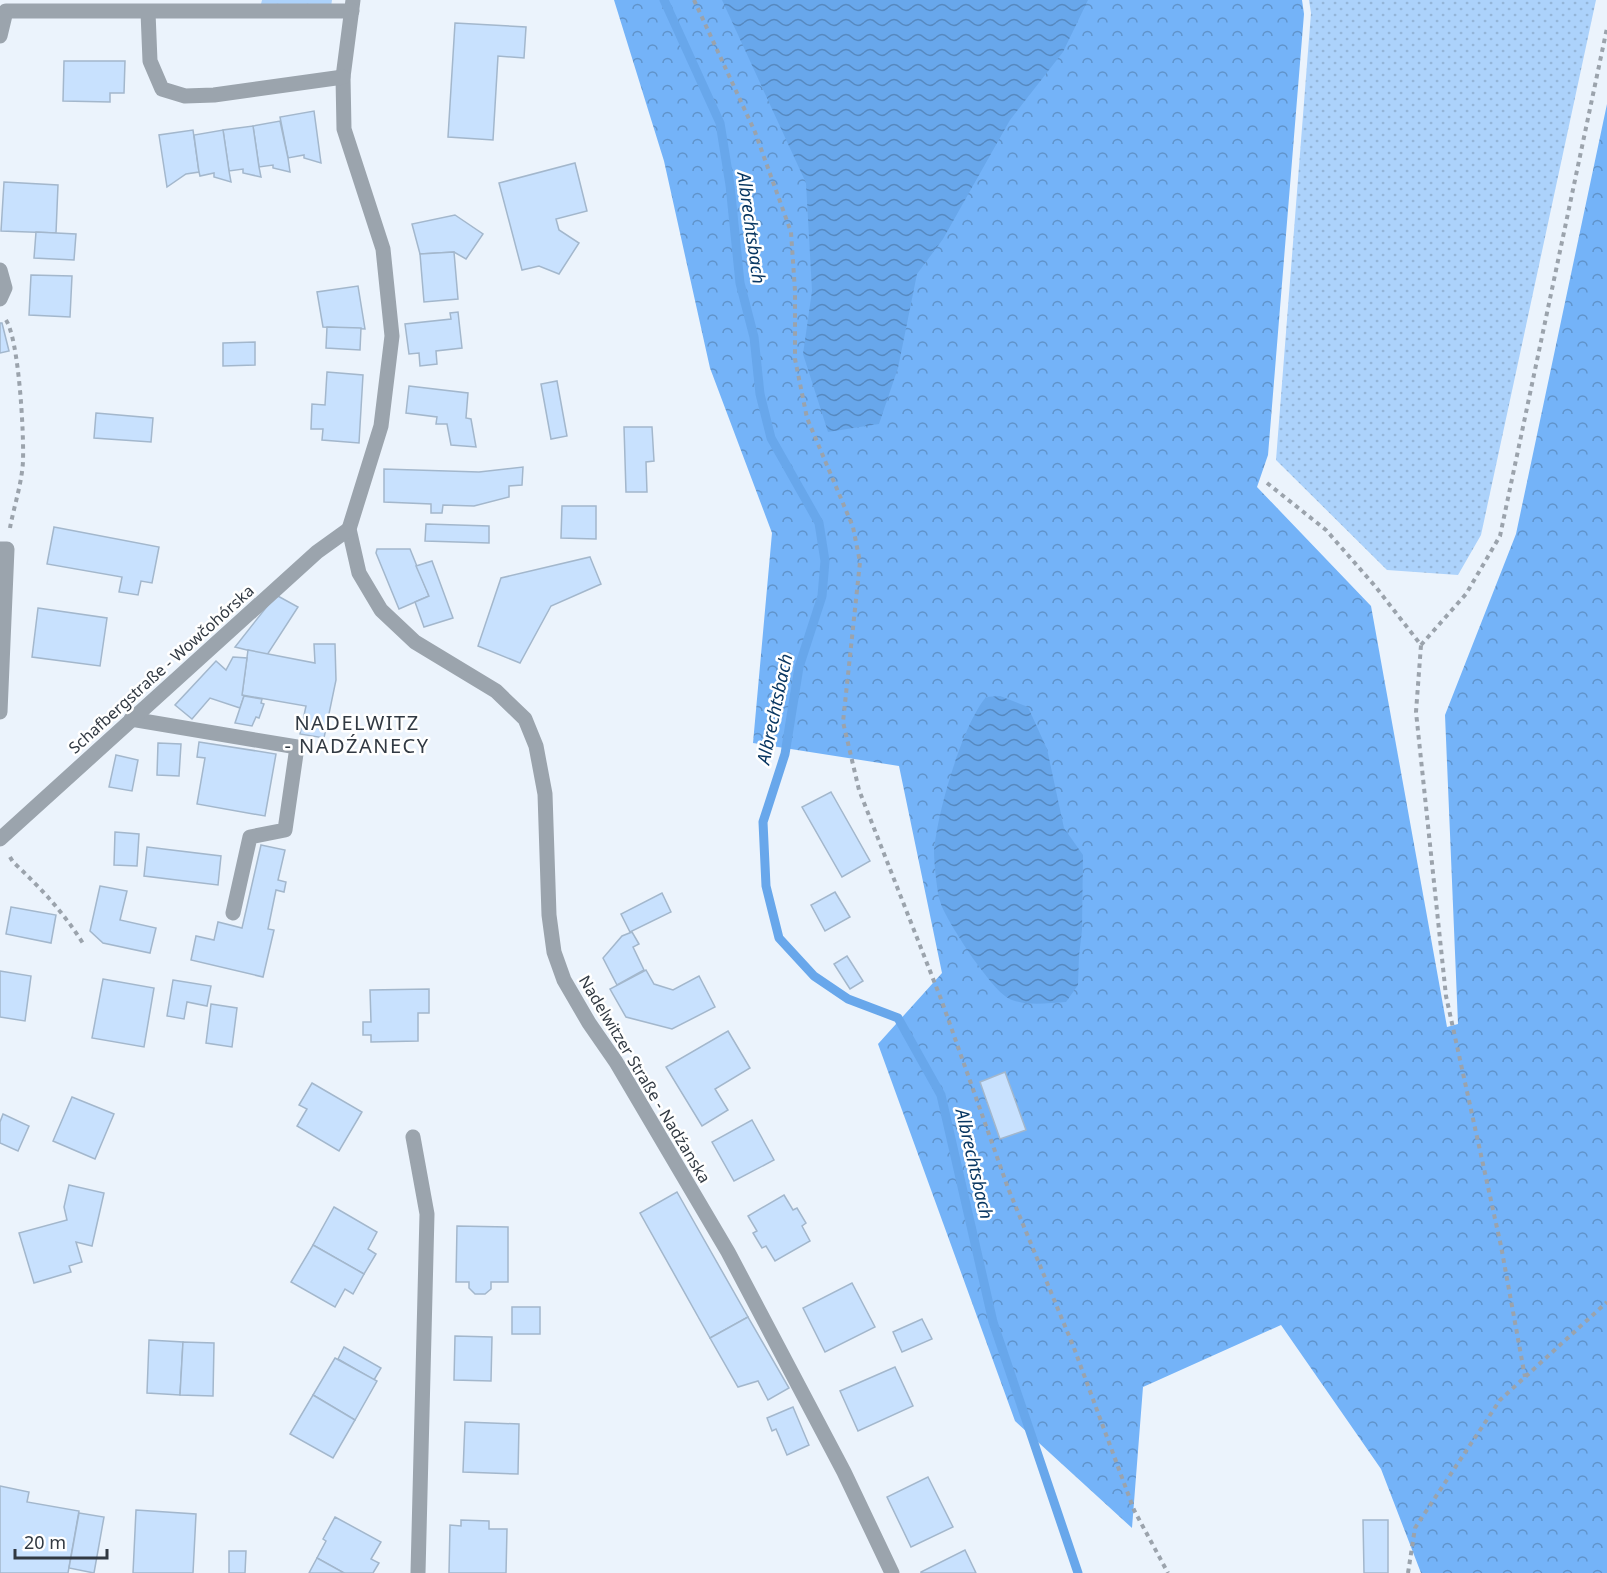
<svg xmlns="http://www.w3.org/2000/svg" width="1607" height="1573" font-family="'Noto Sans',sans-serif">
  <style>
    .grass { fill: url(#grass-dots) }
    .forest { fill: url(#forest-crowns) }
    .park { fill: url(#park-crowns) }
    .water { fill: url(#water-waves) }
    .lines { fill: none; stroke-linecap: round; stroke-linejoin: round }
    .stream { stroke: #68a7eb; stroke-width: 9 }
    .building { fill: #c8e1fe; stroke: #a3b7cc; stroke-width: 1.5 }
    .path { stroke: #9ba3ac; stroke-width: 4; stroke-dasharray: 4.5 4.5; stroke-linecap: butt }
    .lane { stroke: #9ba4ad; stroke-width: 15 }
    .street { stroke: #9ba4ad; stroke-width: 15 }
    .labels { text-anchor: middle; stroke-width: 5; stroke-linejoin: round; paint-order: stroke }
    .street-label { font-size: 16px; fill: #313942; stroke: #fff }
    .water-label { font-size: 18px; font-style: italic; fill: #093762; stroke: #fff }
    .quarter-label { font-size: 20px; letter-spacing: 1.5px; fill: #313942; stroke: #fff }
  </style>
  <defs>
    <pattern id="grass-dots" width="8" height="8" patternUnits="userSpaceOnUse" patternTransform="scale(1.5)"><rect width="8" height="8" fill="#acd2fb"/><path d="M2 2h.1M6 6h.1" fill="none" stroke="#94b5d8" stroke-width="1.8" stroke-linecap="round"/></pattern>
    <pattern id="forest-crowns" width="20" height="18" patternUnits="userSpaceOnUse" patternTransform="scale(1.5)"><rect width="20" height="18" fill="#74b3f8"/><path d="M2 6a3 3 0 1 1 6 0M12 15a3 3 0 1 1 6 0" fill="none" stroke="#6093ca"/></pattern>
    <pattern id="park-crowns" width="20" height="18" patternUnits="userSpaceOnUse" patternTransform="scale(1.5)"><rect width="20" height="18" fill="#acd2fb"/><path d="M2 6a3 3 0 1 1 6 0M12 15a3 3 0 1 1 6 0" fill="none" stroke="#94b5d8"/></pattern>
    <pattern id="water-waves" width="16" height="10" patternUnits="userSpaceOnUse" patternTransform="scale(1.5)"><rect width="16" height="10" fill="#68a7eb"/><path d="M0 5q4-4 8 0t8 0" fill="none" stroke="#5689c0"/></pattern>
  </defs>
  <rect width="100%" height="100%" fill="#ebf3fc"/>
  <path class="grass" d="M1309,0H1596L1481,535L1458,575L1387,570L1276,460L1311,13Z"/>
  <path class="forest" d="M614,0H1302L1304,14L1268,455L1257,487L1371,606L1447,1027L1458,1024L1445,715L1516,534L1607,104V1573H1421L1381,1469L1281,1325L1143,1387L1132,1528L1015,1421L878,1044L942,973L899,766L753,743L772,533L710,368L664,161Z"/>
  <path class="park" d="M262,0H332L331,7L261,4Z"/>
  <g class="water">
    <path d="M722,0H1088L1063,52L1010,120L943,239L917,274L898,368L879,424L828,432L803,354L812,291L806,183Z"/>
    <path d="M1000,696L1028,707L1047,749L1064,828L1083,855L1082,930L1079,956L1078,985L1066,1002C1048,1003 1029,1006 1012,1000C1000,996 985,974 977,964C969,953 943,914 940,901C937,893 934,861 934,852C937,813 962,726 986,697Z"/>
  </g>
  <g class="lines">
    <path class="stream" d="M664,0L720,123L730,185L740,283L754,337L760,394L771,438L819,523L825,561L822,596L799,667L785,754L763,822L766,886L779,938L814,976L848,999L898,1018L941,1095L993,1322L1078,1573"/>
  </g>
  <g class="building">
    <path d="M455,23L526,27L524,58L498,56L493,140L448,137Z"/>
    <path d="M64,61H125L124,93H110V102L63,101Z"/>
    <path d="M314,111L321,163L304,158V155L288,158L280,117Z"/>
    <path d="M280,121L288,158L290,172L273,168V165L259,167L253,126Z"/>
    <path d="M253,126L259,167L261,177L243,173V169L229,171L223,130Z"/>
    <path d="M193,130L199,172L186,174L167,187L159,135Z"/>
    <path d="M223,130L229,171L231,182L214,177V173L200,176L199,172L194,135Z"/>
    <path d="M575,163L587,211L556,219L559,230L579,243L559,274L539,266L522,270L499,183Z"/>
    <path d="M4,182L58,185L56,233L1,231Z"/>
    <path d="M455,215L483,234L466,259L454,252L420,254L412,224Z"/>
    <path d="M36,232L76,234L74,260L34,258Z"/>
    <path d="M454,252L458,299L424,302L420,254Z"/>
    <path d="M31,275L72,276L70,317L29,315Z"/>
    <path d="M358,286L365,329L323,327L317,292Z"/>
    <path d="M458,312L462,348L436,351L437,364L420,366L419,353L409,354L405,324L451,319L450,313Z"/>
    <path d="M0,323H2L9,351L0,353Z"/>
    <path d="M327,327L361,328L360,350L326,348Z"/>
    <path d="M255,342V365L223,366V343Z"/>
    <path d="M327,372L363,375L359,443L322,440L323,429H311L312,404L325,405Z"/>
    <path d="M557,381L567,436L551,439L541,384Z"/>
    <path d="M409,386L468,393L466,418L471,419L476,447L451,445L447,424H436L437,417L406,413Z"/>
    <path d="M96,413L153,418L151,442L94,438Z"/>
    <path d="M624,427H652L654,461L646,462L647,492H626Z"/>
    <path d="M523,467L522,485L509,486V497L474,506L443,505L442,513H431V504L384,502V469L479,472Z"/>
    <path d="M562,506H596V539L561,538Z"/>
    <path d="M426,524L489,526V543L425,541Z"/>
    <path d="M54,527L159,547L152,583L141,581L138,595L119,592L122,577L47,564Z"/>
    <path d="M377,549H410L429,596L399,609L376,553Z"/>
    <path d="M590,557L601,584L551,606L520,663L478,646L501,578Z"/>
    <path d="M432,561L453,618L424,627L415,602L429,596L416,566Z"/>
    <path d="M276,595L298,607L267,655L235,647Z"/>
    <path d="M38,608L107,618L100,666L32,657Z"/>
    <path d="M314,644H335L336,680L324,738L300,734L306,706L242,695L248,650L315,663Z"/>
    <path d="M233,657L247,658L242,695L244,696L240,708L210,698L192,719L175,705L216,661L226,670Z"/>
    <path d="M244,696L262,699L261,703L264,704L259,718L256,717L252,726L235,723Z"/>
    <path d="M199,742L276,754L265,816L197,804L205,758L197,757Z"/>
    <path d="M158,743L181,744L179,776L157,775Z"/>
    <path d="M116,755L138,760L132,791L109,787Z"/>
    <path d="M831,792L870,861L842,877L802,807Z"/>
    <path d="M115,832L139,834L137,866L114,865Z"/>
    <path d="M261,845L285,850L278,880L286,882L284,892L276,890L268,929L274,930L263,977L191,960L196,936L214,940L218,922L242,928Z"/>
    <path d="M147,847L221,856L218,885L144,876Z"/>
    <path d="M100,886L127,891L120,920L156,928L150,953L103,943L90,931Z"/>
    <path d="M835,892L850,917L825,931L811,905Z"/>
    <path d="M662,893L671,912L630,932L621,914Z"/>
    <path d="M11,907L56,915L51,943L6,934Z"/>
    <path d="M632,932L639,944L633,947L644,970L617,985L603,958L622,936Z"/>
    <path d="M847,956L863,981L850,989L834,964Z"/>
    <path d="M646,970L654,984L673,990L699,976L715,1007L672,1029L626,1017L610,989Z"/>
    <path d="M0,971L31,976L25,1021L0,1017Z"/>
    <path d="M103,979L154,988L144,1047L92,1038Z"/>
    <path d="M173,980L211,986L207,1006L187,1002L184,1019L167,1016Z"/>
    <path d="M429,989V1013H418V1041L371,1042V1035H363V1022H371L370,990Z"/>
    <path d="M211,1004L237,1008L232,1047L206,1043Z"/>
    <path d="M728,1031L750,1068L715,1089L728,1110L702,1126L666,1067Z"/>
    <path d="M1005,1072L1026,1130L1000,1139L980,1082Z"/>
    <path d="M312,1083L362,1112L339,1151L297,1126L307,1109L299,1105Z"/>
    <path d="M72,1097L114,1114L95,1159L53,1141Z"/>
    <path d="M3,1114L29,1126L18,1151L0,1143V1122Z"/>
    <path d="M752,1120L774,1160L734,1181L712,1142Z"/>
    <path d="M69,1185L104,1193L92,1246L76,1242L82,1262L69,1266L71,1272L34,1283L19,1233L67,1220L64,1207Z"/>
    <path d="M677,1192L748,1317L710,1338L640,1213Z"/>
    <path d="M784,1195L793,1210L797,1208L806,1223L802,1226L810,1241L775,1261L766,1246L762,1248L753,1233L757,1231L748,1216Z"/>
    <path d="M334,1207L377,1232L368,1249L376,1254L364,1274L313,1245Z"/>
    <path d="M457,1226L508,1227V1282H491V1289L485,1294H475L469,1288V1282H456Z"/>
    <path d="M313,1245L364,1274L353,1294L345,1289L335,1307L291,1282Z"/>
    <path d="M852,1283L875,1327L825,1352L803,1308Z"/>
    <rect x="512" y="1307" width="28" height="27"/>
    <path d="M748,1317L789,1388L768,1400L758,1381L738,1387L710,1338Z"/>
    <path d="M922,1319L932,1339L902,1352L893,1332Z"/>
    <path d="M455,1336L492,1337L491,1381L454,1380Z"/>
    <path d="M149,1340L183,1342L180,1395L147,1393Z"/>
    <path d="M183,1342L214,1343L213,1396L180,1395Z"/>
    <path d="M344,1347L381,1368L374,1380L338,1359Z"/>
    <path d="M335,1358L377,1381L355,1420L313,1395Z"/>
    <path d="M895,1367L913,1406L858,1431L840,1391Z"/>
    <path d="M313,1395L355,1420L333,1458L290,1434Z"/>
    <path d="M793,1407L809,1445L787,1455L776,1429L772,1431L767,1418Z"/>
    <path d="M465,1422L519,1424L518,1474L463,1472Z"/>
    <path d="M928,1477L953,1527L911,1547L887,1497Z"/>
    <path d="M0,1486L29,1492L27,1502L79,1511L68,1573H0Z"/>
    <path d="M136,1510L196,1514L193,1573H133Z"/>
    <path d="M79,1513L104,1517L94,1573L69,1568Z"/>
    <path d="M335,1517L381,1542L371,1559L379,1563L373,1573H344L317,1558L326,1541L323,1539Z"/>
    <path d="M461,1520L489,1521V1529H507L506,1573H449L450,1525L461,1526Z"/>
    <path d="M1363,1520H1388V1573H1364Z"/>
    <path d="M965,1550L976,1573H921V1572Z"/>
    <path d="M229,1551H246L245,1573H229Z"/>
    <path d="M317,1558L344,1573H309Z"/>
  </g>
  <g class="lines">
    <g class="path">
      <path d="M694,0L755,132L791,232L795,291V359L807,418L853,527L860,562L843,722L859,790L941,999L1008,1188L1074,1348L1134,1510L1168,1573"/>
      <path d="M6,320C19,340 24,433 23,461C22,483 14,506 10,528"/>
      <path d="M1267,483L1326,530L1375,586L1421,645L1416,712L1446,996L1501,1246L1525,1377"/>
      <path d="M1421,645L1466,594L1500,536L1607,28"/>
      <path d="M10,857L13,862C42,889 64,913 84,945"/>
      <path d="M1408,1573L1415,1528L1500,1400L1607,1302"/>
    </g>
    <g class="lane">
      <path d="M0,549H7L0,712"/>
      <path d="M131,719L297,747L285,830L250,837L233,913"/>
    </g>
    <g class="street">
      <path d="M353,0L343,77L344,129L383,249L392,336L381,426L349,529L359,573L381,610L415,642L496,691L525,719L536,746L545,794L549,915L554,952L564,980L589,1023L616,1062L728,1252L844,1472L892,1573"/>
      <path d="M148,12L150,61L162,89L185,96L214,95L343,77"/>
      <path d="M0,36L6,11H352"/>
      <path d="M0,270L5,288L0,299"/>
      <path d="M0,839L317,552L349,529"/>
      <path d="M413,1137L427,1214L418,1573"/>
    </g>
  </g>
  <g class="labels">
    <g class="street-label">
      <text transform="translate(161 669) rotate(-42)" y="6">Schafbergstraße - Wowčohórska</text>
      <text transform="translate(645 1079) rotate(59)" y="6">Nadelwitzer Straße - Nadźanska</text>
    </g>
    <g class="water-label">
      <text transform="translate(751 228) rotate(82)" y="6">Albrechtsbach</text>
      <text transform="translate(775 709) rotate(-78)" y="6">Albrechtsbach</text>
      <text transform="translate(974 1164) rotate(77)" y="6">Albrechtsbach</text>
    </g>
    <g class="quarter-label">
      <text x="357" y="730">NADELWITZ<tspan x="357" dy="23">- NADŹANECY</tspan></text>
    </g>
  </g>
  <path d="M15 1549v9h92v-9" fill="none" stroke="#313942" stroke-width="3"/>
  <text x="24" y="1549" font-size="18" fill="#313942" stroke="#ffffff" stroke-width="4.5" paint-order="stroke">20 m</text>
</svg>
